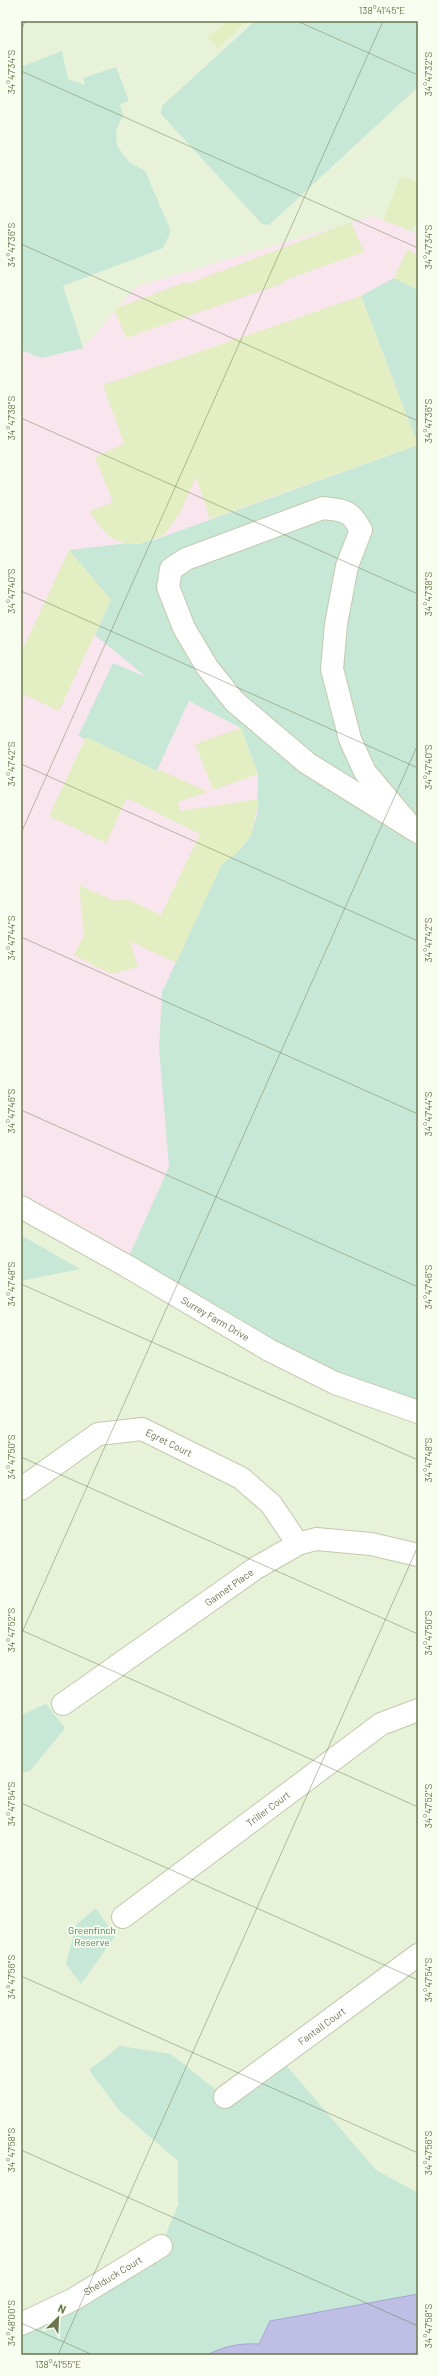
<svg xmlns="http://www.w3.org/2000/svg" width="439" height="2376" font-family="Barlow,sans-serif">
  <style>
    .residential { fill: #e7f2d8 }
    .education { fill: #f8e5ee }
    .green { fill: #c8e8d7 }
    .water { fill: #bfbee4; stroke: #a6a5d5 }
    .building { fill: #e3efc2 }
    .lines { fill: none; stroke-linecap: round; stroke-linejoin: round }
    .minor-casing { stroke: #c1caac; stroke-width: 24 }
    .minor { stroke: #fff; stroke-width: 22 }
    .ticks { fill: none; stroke: #6b744e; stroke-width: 1; stroke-opacity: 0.45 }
    .labels { text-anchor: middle; stroke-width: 3.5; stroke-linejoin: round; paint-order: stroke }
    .street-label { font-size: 10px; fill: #6b744e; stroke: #f7feef }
    .park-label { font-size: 10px; fill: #4a7e68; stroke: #f7feef }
    .neatline { fill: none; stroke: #6b744e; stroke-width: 1.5 }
    .ticks-label { font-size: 10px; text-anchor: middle; fill: #6b744e }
  </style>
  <rect width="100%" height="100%" fill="#f2fbe9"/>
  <rect class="residential" x="21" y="21" width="397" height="2334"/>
  <path class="education" d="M373,216L418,234V1409L21,1199V350L42,358L83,348L136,287Z"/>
  <g class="green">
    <path d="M255,21H418V87L269,225L262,224L161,114L162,106Z"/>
    <path d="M62,51L68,79L85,85L83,78L116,67L129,101L120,104L123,115L116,130L117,146L129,162L145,171L171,231L163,248L63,286L83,348L42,358L21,350V67Z"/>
    <path d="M394,278L418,290V445L361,296Z"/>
    <path d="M418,445V1412L335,1383L125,1265L169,1167L159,1048L162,992L225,857L229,859L244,845L251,835L257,815L258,774L241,728L189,701L156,772L78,736L113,663L146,677L95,635L111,600L69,550L154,540Z"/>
    <path d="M21,1235L80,1269L21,1281Z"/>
    <path d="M46,1704L65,1728L30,1771L21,1773V1715Z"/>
    <path d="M96,1908L115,1936L81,1984L66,1964L76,1925Z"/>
    <path d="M120,2046L171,2054L225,2097L279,2057L376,2170L418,2193V2355H21V2323L161,2246L178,2205V2161L119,2110L89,2070Z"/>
  </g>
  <path class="water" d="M418,2294V2355H207C225,2346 239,2343 259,2344L270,2321Z"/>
  <g class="building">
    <path d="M227,21H247L217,48L208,38Z"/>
    <path d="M401,176L418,183V219L412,231L383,220Z"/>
    <path d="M351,222L364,252L285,280L286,282L126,338L114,309L186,282L187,284Z"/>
    <path d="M407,250L418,255V290L394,278Z"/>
    <path d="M361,296L418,445L210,519L196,477L179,515L164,535L140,544H128L113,539L102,529L89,511L113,502L95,457L124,444L103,385Z"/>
    <path d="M69,550L111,600L59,711L21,693V653Z"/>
    <path d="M241,728L258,774L213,790L195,744Z"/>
    <path d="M86,737L159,772L160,770L208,792L178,802L180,811L259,799L251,835L236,854L222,864L176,963L130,941L138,967L111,974L74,955L84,935L79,885L114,901L127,899L161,915L200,834L127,798L106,843L49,816Z"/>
  </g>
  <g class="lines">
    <defs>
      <g id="minor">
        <path d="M413,829L365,772L350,739L332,669L336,624L347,566L361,530C350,510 346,511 323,508L186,559L171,569L168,587L184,628L207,667L234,701L307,763L413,829L418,832"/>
        <path id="s1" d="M21,1207L125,1265L269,1350L335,1383L418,1412"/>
        <path id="s2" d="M21,1489L98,1434L142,1429L241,1478L271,1504L298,1544"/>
        <path id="s3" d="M63,1704L256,1568L298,1544L316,1539L371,1544L418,1555"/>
        <path id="s4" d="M123,1917L381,1724L418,1710"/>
        <path id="s5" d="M225,2097L418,1955"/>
        <path id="s6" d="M21,2324L74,2299L161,2246"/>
      </g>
    </defs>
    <use href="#minor" class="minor-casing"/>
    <use href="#minor" class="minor"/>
  </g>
  <path class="ticks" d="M297,21L418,75M21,31L25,21M21,71L418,248M21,244L418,421M21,418L418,594M21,591L418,768M21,764L418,941M21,833L383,21M21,937L418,1114M21,1110L418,1287M21,1284L418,1460M21,1457L418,1634M21,1630L418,1807M21,1635L418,744M21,1803L418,1980M21,1976L418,2153M21,2150L418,2326M21,2323L93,2355M58,2355L418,1546M415,2355L418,2348"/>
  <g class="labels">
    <g class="street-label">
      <text dy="4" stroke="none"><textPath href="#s1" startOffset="224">Surrey Farm Drive</textPath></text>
      <text dy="4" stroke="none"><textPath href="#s2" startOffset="169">Egret Court</textPath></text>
      <text dy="4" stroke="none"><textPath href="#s3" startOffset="203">Gannet Place</textPath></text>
      <text dy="4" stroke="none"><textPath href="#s4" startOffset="181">Triller Court</textPath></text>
      <text dy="4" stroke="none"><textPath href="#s5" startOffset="120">Fantail Court</textPath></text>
      <text dy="4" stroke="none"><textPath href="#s6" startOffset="104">Shelduck Court</textPath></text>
    </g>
    <g class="park-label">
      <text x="92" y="1934">Greenfinch<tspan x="92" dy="12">Reserve</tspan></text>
    </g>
  </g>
  <rect width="439" height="2376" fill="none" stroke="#f7feef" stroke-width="44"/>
  <g transform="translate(58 2318) rotate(24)" stroke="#f7feef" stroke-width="3" paint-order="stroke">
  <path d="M0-3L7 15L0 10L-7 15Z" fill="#6b744e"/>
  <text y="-6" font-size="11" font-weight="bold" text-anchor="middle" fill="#6b744e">N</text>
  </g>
  <rect x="22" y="22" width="395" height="2332" class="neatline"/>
  <g class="ticks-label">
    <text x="382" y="14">138°41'45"E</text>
    <text transform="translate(11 72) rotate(-90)" y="4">34°47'34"S</text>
    <text transform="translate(428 74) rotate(-90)" y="4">34°47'32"S</text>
    <text transform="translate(11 245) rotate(-90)" y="4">34°47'36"S</text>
    <text transform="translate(428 247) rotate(-90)" y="4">34°47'34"S</text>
    <text transform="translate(11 418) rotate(-90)" y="4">34°47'38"S</text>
    <text transform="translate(428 421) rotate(-90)" y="4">34°47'36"S</text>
    <text transform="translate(11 591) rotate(-90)" y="4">34°47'40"S</text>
    <text transform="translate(428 594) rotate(-90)" y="4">34°47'38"S</text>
    <text transform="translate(11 764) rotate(-90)" y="4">34°47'42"S</text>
    <text transform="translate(428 767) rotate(-90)" y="4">34°47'40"S</text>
    <text transform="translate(11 938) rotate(-90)" y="4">34°47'44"S</text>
    <text transform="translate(428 940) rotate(-90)" y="4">34°47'42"S</text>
    <text transform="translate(11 1111) rotate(-90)" y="4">34°47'46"S</text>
    <text transform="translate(428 1114) rotate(-90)" y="4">34°47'44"S</text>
    <text transform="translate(11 1284) rotate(-90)" y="4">34°47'48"S</text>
    <text transform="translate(428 1287) rotate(-90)" y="4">34°47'46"S</text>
    <text transform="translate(11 1457) rotate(-90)" y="4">34°47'50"S</text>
    <text transform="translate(428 1460) rotate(-90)" y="4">34°47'48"S</text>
    <text transform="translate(11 1630) rotate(-90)" y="4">34°47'52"S</text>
    <text transform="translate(428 1633) rotate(-90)" y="4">34°47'50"S</text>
    <text transform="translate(11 1804) rotate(-90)" y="4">34°47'54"S</text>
    <text transform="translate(428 1806) rotate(-90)" y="4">34°47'52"S</text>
    <text transform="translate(11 1977) rotate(-90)" y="4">34°47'56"S</text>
    <text transform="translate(428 1980) rotate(-90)" y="4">34°47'54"S</text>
    <text transform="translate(11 2150) rotate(-90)" y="4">34°47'58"S</text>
    <text transform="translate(428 2153) rotate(-90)" y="4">34°47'56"S</text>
    <text transform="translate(11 2323) rotate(-90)" y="4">34°48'00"S</text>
    <text transform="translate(428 2326) rotate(-90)" y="4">34°47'58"S</text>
    <text x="58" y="2368">138°41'55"E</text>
  </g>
</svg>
